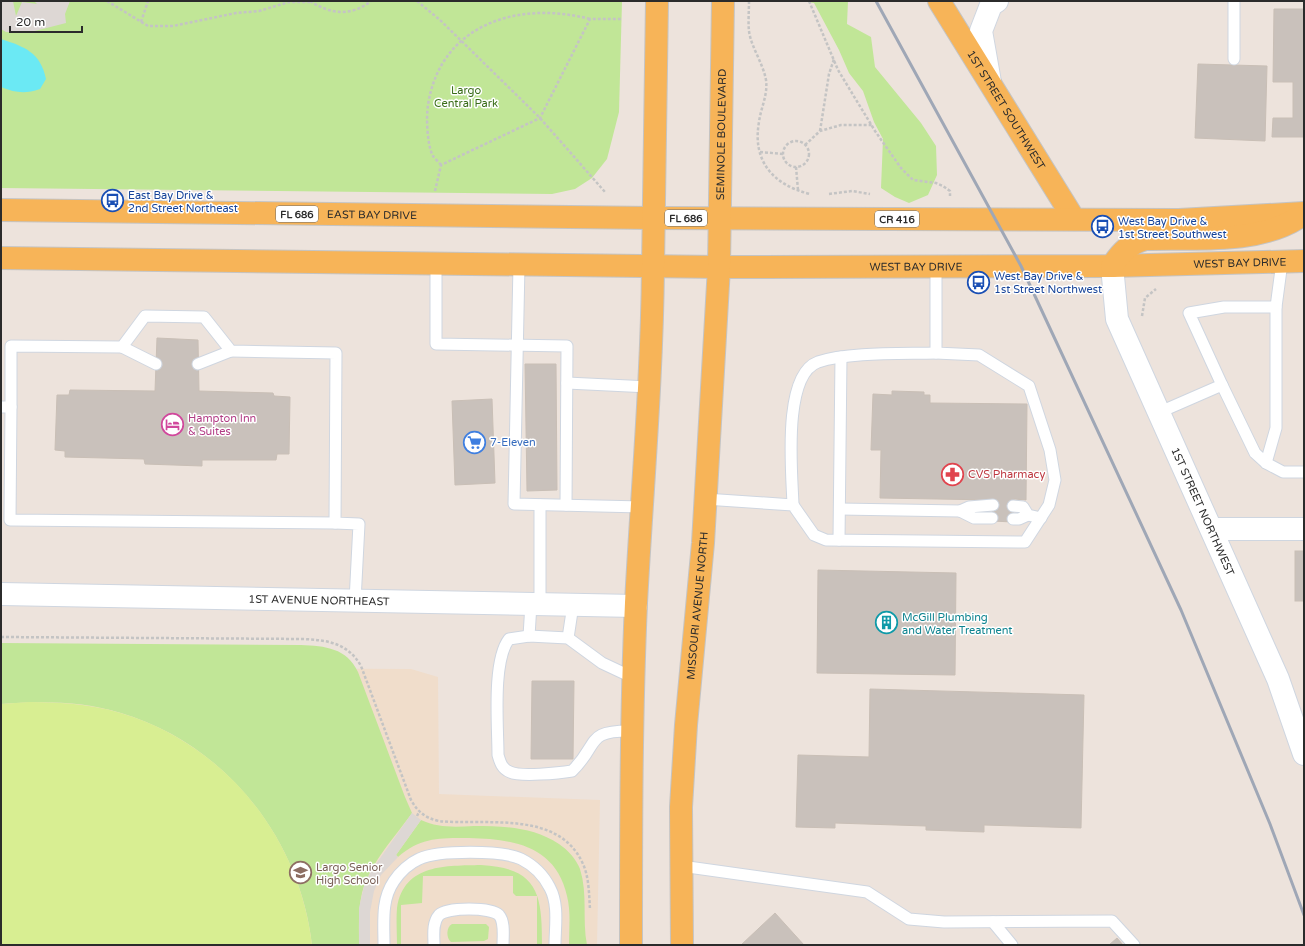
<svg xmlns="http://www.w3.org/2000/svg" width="1305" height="946" font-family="'Varela Round',sans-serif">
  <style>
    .education { fill: #f0ddcb }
    .green { fill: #c1e697 }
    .pitch { fill: #d8ee92 }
    .plaza { fill: #ddd7d4 }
    .water { fill: #6be9f4 }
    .building { fill: #c9c1bb; stroke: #c9bfb6 }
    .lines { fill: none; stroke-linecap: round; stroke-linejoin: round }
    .service-casing { stroke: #cfd6e0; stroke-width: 13 }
    .minor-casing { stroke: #cfd6e0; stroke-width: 24 }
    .primary-casing { stroke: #c4c4c4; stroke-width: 24 }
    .path { stroke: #c4c4c4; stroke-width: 2.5; stroke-dasharray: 3 2; stroke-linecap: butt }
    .service { stroke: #fff; stroke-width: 11 }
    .minor { stroke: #fff; stroke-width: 22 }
    .primary { stroke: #f7b458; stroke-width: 22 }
    .rail { stroke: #9fa7b6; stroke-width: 3 }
    .labels { text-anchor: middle; stroke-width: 3; stroke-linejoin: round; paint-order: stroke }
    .shield { fill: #fff; stroke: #6b6b6b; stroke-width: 1 }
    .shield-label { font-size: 10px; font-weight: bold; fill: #2b2b2b }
    .park-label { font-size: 11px; fill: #396c17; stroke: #fff }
    .street-label { font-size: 11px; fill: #2b2b2b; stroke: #fff }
    .transit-label { font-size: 11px; fill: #164399; stroke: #fff; text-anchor: start }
    .hotel-label { font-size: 11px; fill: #b23c85; stroke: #fff; text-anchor: start }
    .shop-label { font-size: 11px; fill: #366cbe; stroke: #fff; text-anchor: start }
    .health-label { font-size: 11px; fill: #be3a42; stroke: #fff; text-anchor: start }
    .culture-label { font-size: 11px; fill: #0d838f; stroke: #fff; text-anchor: start }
    .education-label { font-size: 11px; fill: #785e54; stroke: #fff; text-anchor: start }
  </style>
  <rect width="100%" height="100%" fill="#ede3dc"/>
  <path class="education" d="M1,667L411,669L438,677L439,794L600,800L597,945H1Z"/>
  <g class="green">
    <path d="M1,1H622L619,112L607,159L592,178L575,189L552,194L1,188Z"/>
    <path d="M802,1H848L847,24L871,37L875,67L921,123L936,146L937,175L928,195L909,203L895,197L881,188L883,139L874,122L863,91L849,73L839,50L814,3Z"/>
    <path d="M1,643L301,645C325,646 347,648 358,672L405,797L412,813C395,837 370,863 362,893C358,910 359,928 359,945H312C300,838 225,744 121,713C82,701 42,701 1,704Z"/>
    <path d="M421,820C438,828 455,827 474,826C504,826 533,827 559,844C568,850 576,859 580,869C588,894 582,920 587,945H569C569,929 571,912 567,896C556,846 513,839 469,838C440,838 421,837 398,857L396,855Z"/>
    <path d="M481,865C539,868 542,895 542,945H537V896H516L513,893V876H423L422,903L401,905V945H397C397,933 396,920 397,908C404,863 447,866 481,865Z"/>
    <path d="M452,924H486L489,927L488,939L484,941L451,942C446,938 446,927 452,924Z"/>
  </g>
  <path class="pitch" d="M29,702C65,702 100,705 133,717C232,752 300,842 312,945H1V704Z"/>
  <g class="plaza">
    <path d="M1,1H13L16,16L22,2L37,4L34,1H70L65,14L66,23L27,33L6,32L1,29Z"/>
    <path d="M412,813L421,820L396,855L398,857L381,875L374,891L370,912V945H359V908L364,886L371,871Z"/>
  </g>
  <path class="water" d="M1,39C25,47 40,52 46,79L40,89C25,94 16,93 1,87Z"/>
  <g class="building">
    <path d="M1274,9H1304V137H1272L1273,118H1293V82H1273Z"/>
    <path d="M1198,64L1267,66L1265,141L1195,138Z"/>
    <path d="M157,338L198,340L199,391L273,393L274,396L290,397L289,454H277L276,460H202V466L145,464L144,459L65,457V451L55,450L57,395H69L70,390L155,391Z"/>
    <path d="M525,364H556L557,490L527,491Z"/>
    <path d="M892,391L924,392V395H930V403L1027,404L1026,500L1014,499L1013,522L992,521L993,500L880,498L881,450H871L873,394L892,395Z"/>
    <path d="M492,399L495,483L455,485L452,401Z"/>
    <rect x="1295" y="551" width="9" height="50"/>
    <path d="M818,570L956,573L955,675L817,673Z"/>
    <path d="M532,681H574L573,759H531Z"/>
    <path d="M870,689L1084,695L1081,828L984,825V832L926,830V826L835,823V828L796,827L798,755L869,757Z"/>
    <path d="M775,913L804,945H741Z"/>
    <path d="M1117,938L1123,945H1109Z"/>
  </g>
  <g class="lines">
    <defs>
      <g id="service">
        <path d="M1234,59V1"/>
        <path d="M436,264V344L567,346L566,505"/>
        <path d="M519,265L514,504L642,507"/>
        <path d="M1276,307L1282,262"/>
        <path d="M122,347L156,364"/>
        <path d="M198,364L231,351"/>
        <path d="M567,383L649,387"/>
        <path d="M1222,385L1189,313L1224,307H1276V428L1266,463"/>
        <path d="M1,407H11V346L122,347L145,316L204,317L231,351L336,353L335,523L359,524L355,601"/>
        <path d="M11,407L10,520L335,523"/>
        <path d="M1160,412L1222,385L1255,453L1266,463L1283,472H1304"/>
        <path d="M705,499L793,505L814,535L826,540L1025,542L1049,505L1055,480L1050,450L1029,386L979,355L936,353V266"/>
        <path d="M540,505V604"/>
        <path d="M793,505C792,473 782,375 818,362C848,352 903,354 936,353"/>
        <path d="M1013,506L1023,507L1028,515L1041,518"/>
        <path d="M840,509L960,511L969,507L993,505"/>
        <path d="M960,511L974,518H992"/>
        <path d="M1013,519H1019L1028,515"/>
        <path d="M839,540L841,357"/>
        <path d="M529,636L531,604"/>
        <path d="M568,638L573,605"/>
        <path d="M633,731C584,730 600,744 572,771C560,773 520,777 510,772C502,769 500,762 498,755C498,726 492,661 509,639L529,636L568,638L602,663L634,678"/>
        <path d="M681,866L867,892L909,919L944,922L1112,921L1134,945"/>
        <path d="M993,922L1012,945"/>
        <path d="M384,945C384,922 381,900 394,881C400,872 410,863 419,859C438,850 502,850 521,859C533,865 544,876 550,888C559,905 555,927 555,945"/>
        <path d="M434,945C434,936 432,923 439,915C447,907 491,907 499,915C505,922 503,936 503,945"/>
      </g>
      <g id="minor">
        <path d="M990,82L981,31L991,5L997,1"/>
        <path id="s1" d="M1112,266L1117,319L1278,679L1304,754"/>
        <path d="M1212,529H1304"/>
        <path id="s2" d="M1,594L636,606"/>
      </g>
      <g id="primary">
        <path id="s3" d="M939,1L1074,219"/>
        <path id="s4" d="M1,210L653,218L1179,220L1304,213"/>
        <path id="s5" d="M1,258L719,267L1112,266L1304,261"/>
        <path d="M1112,266C1121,252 1129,244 1145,239C1195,237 1254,245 1298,218"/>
        <path d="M631,945C631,831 631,717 636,603C642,491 652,379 653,267C655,178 655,90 657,1"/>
        <path id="s6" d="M682,945L681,807L686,725L703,543L719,267L723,1"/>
      </g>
    </defs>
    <use href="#service" class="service-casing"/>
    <use href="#minor" class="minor-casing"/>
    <use href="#primary" class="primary-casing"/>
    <g class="path">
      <path d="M107,1L148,26H173L236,13L259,11L289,2H310"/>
      <path d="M310,1C330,14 351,17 371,1"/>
      <path d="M417,1L440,20L540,118L605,192"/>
      <path d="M749,1C749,11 748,22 749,31C751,47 763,63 766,80C768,95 761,107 759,122C752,161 773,185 810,194"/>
      <path d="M809,1L838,70L875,131L901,168L913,180L936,183L943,186L950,191V196"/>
      <path d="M141,22L148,1"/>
      <path d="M820,131L829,74L834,59"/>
      <circle cx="796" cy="154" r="13"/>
      <path d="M805,145L820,131L841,125H872"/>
      <path d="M760,152L783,154"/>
      <path d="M441,165C439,162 435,159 433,156C427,145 426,117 428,105C440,25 517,0 590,19"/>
      <path d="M796,167L798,190"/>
      <path d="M435,191L441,165L540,118L590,19H622"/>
      <path d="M829,194L852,191L870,194"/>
      <path d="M1142,316L1145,298L1156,289"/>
      <path d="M1,637L303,639C327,640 348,643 361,666L411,800C418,812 425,818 439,821C484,826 559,809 583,864C589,877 589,894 590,909"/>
      <path d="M417,816L419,812"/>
    </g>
    <use href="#service" class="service"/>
    <use href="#minor" class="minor"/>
    <use href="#primary" class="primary"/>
    <path class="rail" d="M876,1L1021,266L1181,610L1270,824L1304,915"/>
  </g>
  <defs>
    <symbol id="bus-ring" viewBox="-11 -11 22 22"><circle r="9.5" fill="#fff" stroke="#1a4fb4" stroke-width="1.5"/><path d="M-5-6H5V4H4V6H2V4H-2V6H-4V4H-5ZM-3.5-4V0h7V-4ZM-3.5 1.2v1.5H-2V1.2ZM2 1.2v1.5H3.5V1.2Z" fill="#1a4fb4"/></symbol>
    <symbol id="hotel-ring" viewBox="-11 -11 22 22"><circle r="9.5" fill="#fff" stroke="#d1479c" stroke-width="1.5"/><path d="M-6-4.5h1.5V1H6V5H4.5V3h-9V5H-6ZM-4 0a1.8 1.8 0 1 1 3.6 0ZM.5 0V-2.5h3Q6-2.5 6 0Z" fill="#d1479c"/></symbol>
    <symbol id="supermarket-ring" viewBox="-11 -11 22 22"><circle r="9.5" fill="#fff" stroke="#3f7fe0" stroke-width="1.5"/><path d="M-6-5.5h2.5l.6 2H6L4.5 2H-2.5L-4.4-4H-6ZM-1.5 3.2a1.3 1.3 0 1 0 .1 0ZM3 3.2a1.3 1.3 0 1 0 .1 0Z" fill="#3f7fe0"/></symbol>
    <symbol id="pharmacy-ring" viewBox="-11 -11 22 22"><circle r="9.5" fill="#fff" stroke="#e0444e" stroke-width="1.5"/><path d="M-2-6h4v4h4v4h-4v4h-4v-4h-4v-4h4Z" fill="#e0444e"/></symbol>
    <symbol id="building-ring" viewBox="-11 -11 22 22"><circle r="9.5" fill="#fff" stroke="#0f9aa8" stroke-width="1.5"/><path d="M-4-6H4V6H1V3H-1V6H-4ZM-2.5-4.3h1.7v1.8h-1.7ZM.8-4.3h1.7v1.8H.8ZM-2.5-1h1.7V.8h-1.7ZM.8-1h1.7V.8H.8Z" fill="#0f9aa8"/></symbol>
    <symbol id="school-ring" viewBox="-11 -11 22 22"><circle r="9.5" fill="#fff" stroke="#8d6e63" stroke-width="1.5"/><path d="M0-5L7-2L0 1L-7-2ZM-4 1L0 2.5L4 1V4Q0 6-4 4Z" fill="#8d6e63"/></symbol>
  </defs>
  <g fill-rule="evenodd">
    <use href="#bus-ring" x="100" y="188" width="25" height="25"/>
    <use href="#bus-ring" x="1090" y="214" width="25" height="25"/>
    <use href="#bus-ring" x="966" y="270" width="25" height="25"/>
    <use href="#hotel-ring" x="160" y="412" width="25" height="25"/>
    <use href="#supermarket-ring" x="462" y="430" width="25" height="25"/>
    <use href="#pharmacy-ring" x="940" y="462" width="25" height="25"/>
    <use href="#building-ring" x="874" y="610" width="25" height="25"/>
    <use href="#school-ring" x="288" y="860" width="25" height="25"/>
  </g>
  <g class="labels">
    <g class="shield">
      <rect x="276" y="206" width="42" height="16" rx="3"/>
      <rect x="665" y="210" width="42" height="16" rx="3"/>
      <rect x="875" y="211" width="44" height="16" rx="3"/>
    </g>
    <g class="shield-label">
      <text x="297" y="218">FL 686</text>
      <text x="686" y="222">FL 686</text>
      <text x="897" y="223">CR 416</text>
    </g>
    <g class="park-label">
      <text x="466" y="94">Largo<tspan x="466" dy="13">Central Park</tspan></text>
    </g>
    <g class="street-label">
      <text dy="4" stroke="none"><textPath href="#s3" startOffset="128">1ST STREET SOUTHWEST</textPath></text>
      <text dy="4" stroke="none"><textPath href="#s6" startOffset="812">SEMINOLE BOULEVARD</textPath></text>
      <text dy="4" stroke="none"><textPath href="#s4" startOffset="371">EAST BAY DRIVE</textPath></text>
      <text dy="4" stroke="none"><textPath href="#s5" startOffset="1239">WEST BAY DRIVE</textPath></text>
      <text dy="4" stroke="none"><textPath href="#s5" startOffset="915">WEST BAY DRIVE</textPath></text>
      <text dy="4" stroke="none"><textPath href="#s1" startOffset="264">1ST STREET NORTHWEST</textPath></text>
      <text dy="4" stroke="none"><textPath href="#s2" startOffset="318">1ST AVENUE NORTHEAST</textPath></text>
      <text dy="4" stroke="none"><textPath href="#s6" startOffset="340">MISSOURI AVENUE NORTH</textPath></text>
    </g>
    <g class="transit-label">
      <text x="128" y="199">East Bay Drive &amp;<tspan x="128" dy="13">2nd Street Northeast</tspan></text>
      <text x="1118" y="225">West Bay Drive &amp;<tspan x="1118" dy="13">1st Street Southwest</tspan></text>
      <text x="994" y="280">West Bay Drive &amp;<tspan x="994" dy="13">1st Street Northwest</tspan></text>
    </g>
    <g class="hotel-label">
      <text x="188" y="422">Hampton Inn<tspan x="188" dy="13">&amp; Suites</tspan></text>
    </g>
    <g class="shop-label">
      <text x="490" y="446">7-Eleven</text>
    </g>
    <g class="health-label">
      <text x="968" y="478">CVS Pharmacy</text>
    </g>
    <g class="culture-label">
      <text x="902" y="621">McGill Plumbing<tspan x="902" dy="13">and Water Treatment</tspan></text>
    </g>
    <g class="education-label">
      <text x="316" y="871">Largo Senior<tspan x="316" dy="13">High School</tspan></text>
    </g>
  </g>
  <rect width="1305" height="946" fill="none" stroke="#2b2b2b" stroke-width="4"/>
  <path d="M10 26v6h72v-6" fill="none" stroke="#2b2b2b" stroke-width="2"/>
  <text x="16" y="26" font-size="12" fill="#2b2b2b" stroke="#ffffff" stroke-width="3" paint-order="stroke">20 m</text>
</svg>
